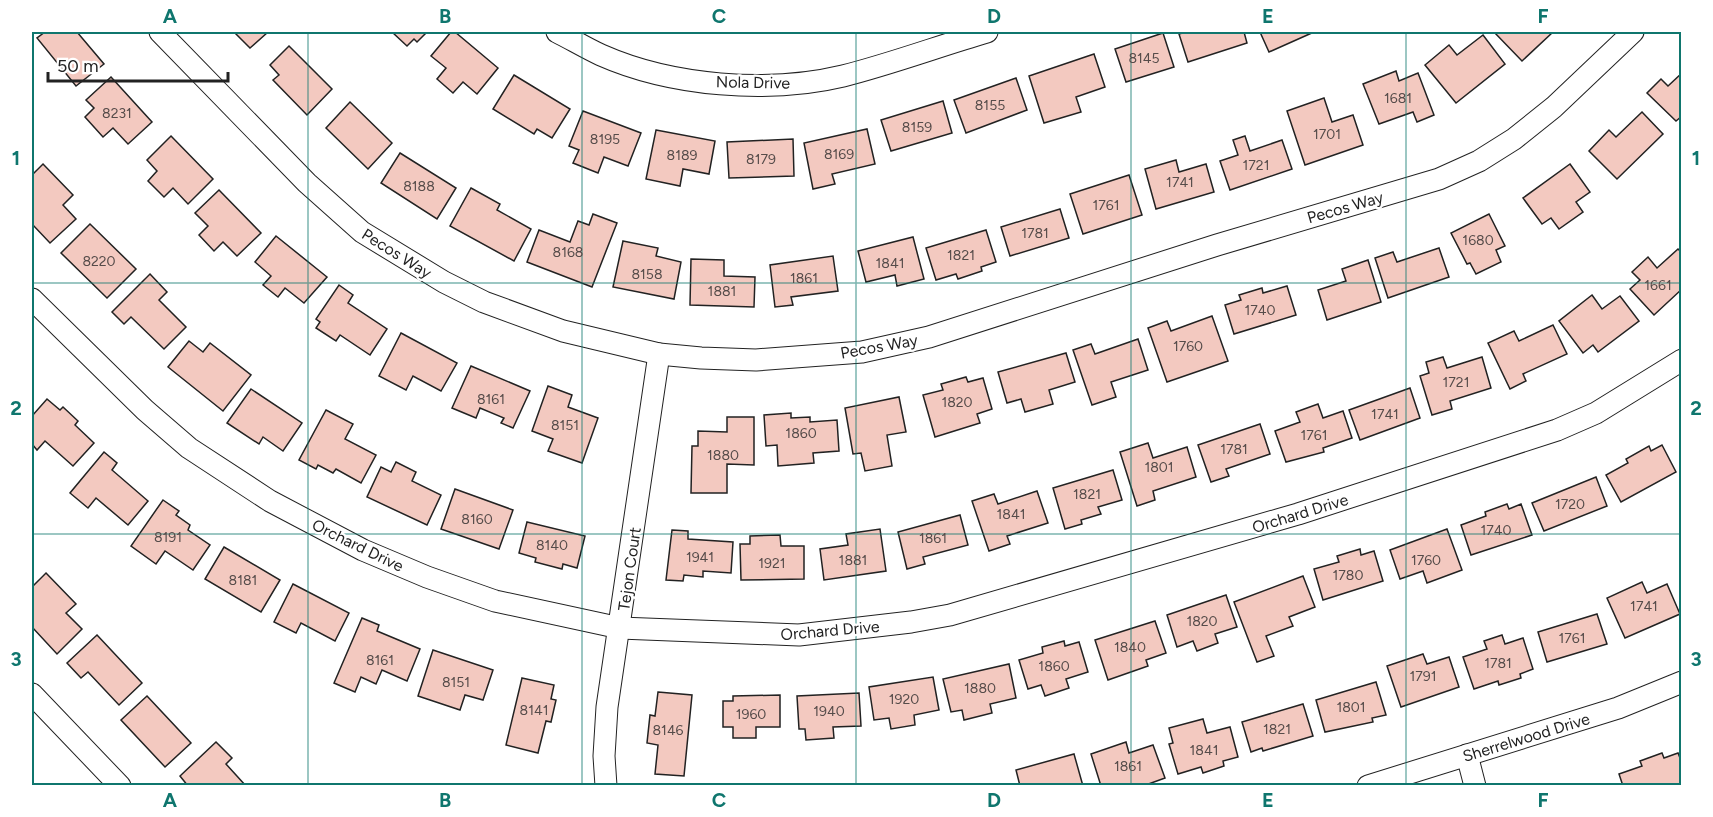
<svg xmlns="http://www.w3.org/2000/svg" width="1713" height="817" font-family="Figtree,sans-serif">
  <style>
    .building { fill: #f3c9c0; stroke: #222; stroke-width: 1.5 }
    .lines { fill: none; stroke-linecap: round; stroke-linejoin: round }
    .minor-casing { stroke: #222; stroke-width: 23 }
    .minor { stroke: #fff; stroke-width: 21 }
    .grid { fill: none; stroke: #0f766e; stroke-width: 1.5; stroke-opacity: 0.55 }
    .labels { text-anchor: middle; stroke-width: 4.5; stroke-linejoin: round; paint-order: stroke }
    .number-label { font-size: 14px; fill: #564c4a }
    .street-label { font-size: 16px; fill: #222; stroke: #fff }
    .neatline { fill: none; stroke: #0f766e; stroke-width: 2 }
    .grid-label { font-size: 20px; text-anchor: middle; font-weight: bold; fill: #0f766e }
  </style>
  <rect width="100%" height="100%" fill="#fff"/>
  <g class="building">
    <path d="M45,32H77L104,64L76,86L37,38Z"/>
    <path d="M234,32H268L250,48Z"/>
    <path d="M392,32H427L417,42L414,39L407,46Z"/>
    <path d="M451,32H455L498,68L477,94L463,82L453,93L437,79L446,68L431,56Z"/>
    <path d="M1186,32H1244L1247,43L1188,62L1179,34Z"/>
    <path d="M1260,32H1314L1269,52Z"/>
    <path d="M1494,32H1553L1522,61Z"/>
    <path d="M1163,33L1174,67L1126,82L1115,49Z"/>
    <path d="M1483,35L1505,64L1456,103L1425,65L1449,45L1457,55Z"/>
    <path d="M289,46L332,89L307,115L273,80L279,75L270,65Z"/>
    <path d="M1094,54L1105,87L1076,97L1081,112L1044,123L1029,76Z"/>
    <path d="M1396,71L1399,81L1418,73L1434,115L1417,122L1413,112L1379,124L1363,84Z"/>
    <path d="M1682,73V116L1676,121L1647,93L1661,79L1668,86Z"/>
    <path d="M514,75L570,109L552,138L537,129L534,134L493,109Z"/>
    <path d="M111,77L152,122L128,144L113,128L103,137L85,117L94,108L86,100Z"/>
    <path d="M1016,78L1027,110L966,133L954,100Z"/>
    <path d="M1324,98L1332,122L1353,115L1363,145L1305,165L1287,111Z"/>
    <path d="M943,101L952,133L891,151L881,120Z"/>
    <path d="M350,102L392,143L368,169L326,128Z"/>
    <path d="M583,111L641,133L628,166L604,157L598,173L573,163L579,150L569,146Z"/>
    <path d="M1642,112L1663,134L1617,179L1589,151L1609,130L1616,137Z"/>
    <path d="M867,129L875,164L832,174L835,184L813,189L804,143Z"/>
    <path d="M656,130L715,141L709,174L683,169L680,186L646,179Z"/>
    <path d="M171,136L213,179L188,204L173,188L164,197L148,181L157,171L147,160Z"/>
    <path d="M1245,136L1250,151L1282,140L1292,169L1230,190L1220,161L1238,155L1233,140Z"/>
    <path d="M793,139L794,176L729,178L727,142Z"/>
    <path d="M400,153L456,188L437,219L381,183Z"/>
    <path d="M1176,160L1179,172L1206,164L1214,192L1156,209L1145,169Z"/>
    <path d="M43,164L73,195L63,205L76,219L50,243L32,224V175Z"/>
    <path d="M1570,164L1590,192L1576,202L1583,212L1559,229L1551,218L1542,224L1523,198Z"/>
    <path d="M1129,175L1142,215L1083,234L1070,194Z"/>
    <path d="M471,188L500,204L497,210L531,229L514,261L450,226Z"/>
    <path d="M219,190L261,233L237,256L223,242L214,251L199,235L208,226L195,213Z"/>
    <path d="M1060,209L1069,238L1010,256L1001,227Z"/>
    <path d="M593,214L617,223L592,287L527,262L539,230L570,242L578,221L589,225Z"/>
    <path d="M1489,214L1505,246L1496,250L1501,262L1476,274L1470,263L1467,264L1451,233Z"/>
    <path d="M90,224L136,269L107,298L61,253Z"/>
    <path d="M986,230L996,262L981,267L982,271L958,279L956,274L936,280L926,248Z"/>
    <path d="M276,236L327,277L304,303L285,288L278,297L263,285L271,276L255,262Z"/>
    <path d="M913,237L924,279L897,286L895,275L866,282L858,251Z"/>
    <path d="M623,241L658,248L656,256L681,262L674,299L613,287Z"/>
    <path d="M1439,248L1449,277L1388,298L1375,258L1393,252L1397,262Z"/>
    <path d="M1678,249L1682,253V289L1654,315L1630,289L1640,280L1632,272L1648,257L1657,268Z"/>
    <path d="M833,256L838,291L791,297L793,305L775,307L770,265Z"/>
    <path d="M691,259L724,260V276L755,277L754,307L690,305Z"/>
    <path d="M1368,260L1381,302L1327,320L1318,290L1346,281L1342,269Z"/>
    <path d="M150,274L167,292L159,300L186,327L164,349L131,317L124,324L112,312Z"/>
    <path d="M339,285L353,295L348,303L387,329L370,355L340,335L336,341L316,328L320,322L316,319Z"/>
    <path d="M1287,286L1296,315L1234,334L1225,305L1241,300L1239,295L1262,288L1263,293Z"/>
    <path d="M1592,295L1602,309L1620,296L1639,321L1598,352L1593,345L1583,353L1559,321Z"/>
    <path d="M1212,316L1228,361L1167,382L1148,328L1167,321L1171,331Z"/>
    <path d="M1553,325L1567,354L1523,374L1526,381L1510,389L1488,343L1514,331L1519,341Z"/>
    <path d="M401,333L457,363L441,391L413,376L406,390L379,376Z"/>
    <path d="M1138,339L1148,370L1111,382L1116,397L1092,405L1073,350L1091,344L1095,354Z"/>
    <path d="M189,341L203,352L210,343L251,375L223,411L168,367Z"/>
    <path d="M1066,353L1075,382L1049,390L1053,404L1025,412L1021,399L1007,403L998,372Z"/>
    <path d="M1443,357L1447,368L1482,357L1491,388L1450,401L1452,409L1432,415L1420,376L1429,373L1426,362Z"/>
    <path d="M471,366L530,391L513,428L501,423L504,418L480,408L476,418L452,408Z"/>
    <path d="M966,377L968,382L983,378L992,409L977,414L980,423L935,437L923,395L943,390L941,384Z"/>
    <path d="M548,386L572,395L568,407L598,418L582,463L548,451L553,439L532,431Z"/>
    <path d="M1410,388L1420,418L1360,440L1349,410Z"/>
    <path d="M251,389L302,423L283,451L263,437L259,444L227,423Z"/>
    <path d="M899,397L906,432L887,435L892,466L865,471L861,453L853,454L845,408Z"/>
    <path d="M47,399L60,410L63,407L78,421L75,425L94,443L73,466L45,441L37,450L32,444V416Z"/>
    <path d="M1318,404L1323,418L1343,411L1352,438L1323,448L1324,452L1286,462L1275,431L1300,422L1296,412Z"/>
    <path d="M326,410L353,424L345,439L376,455L361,483L336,469L333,473L318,465L316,469L299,460Z"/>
    <path d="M791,413V418L810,417V422L837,420L839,451L813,453L814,463L778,466L777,445L766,446L764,415Z"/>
    <path d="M727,417H754V465L727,464V493H691L692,446H698V431L727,432Z"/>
    <path d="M1260,424L1270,454L1226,469L1229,476L1211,482L1198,445Z"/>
    <path d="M1148,443L1153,458L1187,447L1196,477L1153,491L1155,500L1137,506L1120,452Z"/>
    <path d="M1662,445L1676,472L1621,502L1606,475L1628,463L1626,459L1649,446L1651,451Z"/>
    <path d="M104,452L117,463L112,470L148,501L128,525L96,498L88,508L70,493Z"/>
    <path d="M396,462L416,472L412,481L441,495L427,525L367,497L381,467L391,472Z"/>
    <path d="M1113,470L1122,500L1098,507L1101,514L1081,520L1082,524L1065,529L1053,488Z"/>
    <path d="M1596,477L1607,506L1544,531L1532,503Z"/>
    <path d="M455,489L513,510L499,549L441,529Z"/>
    <path d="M1037,491L1048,523L1007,536L1010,544L989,551L972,501L994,494L998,504Z"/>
    <path d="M163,500L179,511L176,515L190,525L188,530L210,545L193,570L165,551L156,564L131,546Z"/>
    <path d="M1507,504L1509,509L1521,504L1532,535L1471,555L1461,525L1486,516L1485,512Z"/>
    <path d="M960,515L968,545L923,557L925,564L907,569L898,532Z"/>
    <path d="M527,522L585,536L577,568L563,564L562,569L535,562L536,558L519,553Z"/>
    <path d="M880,529L886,571L824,580L820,549L848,545L846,534Z"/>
    <path d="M1447,529L1462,570L1427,583L1423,571L1400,579L1390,550Z"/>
    <path d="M672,530L688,531V539L733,542L731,573L703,571V577L684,575L683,581L666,580Z"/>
    <path d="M780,535L781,546H804V579L741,580L740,544H750V536Z"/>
    <path d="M224,547L280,580L261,612L205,579Z"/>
    <path d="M1360,549L1361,555L1374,551L1383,581L1323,600L1314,569L1339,562L1337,556Z"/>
    <path d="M46,573L76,604L66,613L82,629L57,654L32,627V587Z"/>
    <path d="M1303,576L1315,607L1289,617L1293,626L1266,636L1274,656L1257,662L1234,602Z"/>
    <path d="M1642,582L1647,593L1667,584L1680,614L1625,638L1607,598Z"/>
    <path d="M293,584L349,613L335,641L301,623L296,633L274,622Z"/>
    <path d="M1226,595L1237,627L1215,634L1218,643L1197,651L1193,641L1177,647L1167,615Z"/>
    <path d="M1597,614L1607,644L1547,662L1538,632Z"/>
    <path d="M362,618L379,625L377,631L420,649L407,681L382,670L376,684L361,677L355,692L334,683Z"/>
    <path d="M1155,621L1166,653L1146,660L1148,666L1108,680L1095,640Z"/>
    <path d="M97,635L142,683L119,705L88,672L81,678L67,663Z"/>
    <path d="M1502,635L1505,644L1523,638L1533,669L1520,674L1521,678L1499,685L1498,681L1474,689L1463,657L1487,649L1484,641Z"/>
    <path d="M1064,641L1065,646L1079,642L1088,672L1066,679L1069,688L1045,696L1041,685L1028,689L1019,660L1043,653L1042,647Z"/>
    <path d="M433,650L493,670L483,700L465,695L460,710L418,696Z"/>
    <path d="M1423,654L1427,664L1449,657L1459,687L1401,707L1387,666Z"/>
    <path d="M1009,664L1016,698L990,704L992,713L964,720L962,710L951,712L943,679Z"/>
    <path d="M933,677L939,710L914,715L915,725L891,729L889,718L874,720L869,687Z"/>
    <path d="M522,678L554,685L551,699L556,700L551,722L546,721L538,753L506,745Z"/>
    <path d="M1376,682L1386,715L1372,718L1373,722L1325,732L1316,700Z"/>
    <path d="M658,692L692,695L684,776L655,774L658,745L647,743L650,715L655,716Z"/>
    <path d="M859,693L861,726L833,727L834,738L806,740L805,729H799L797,696Z"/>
    <path d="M780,695V727H756V738H733V727H723V701H733V696Z"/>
    <path d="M147,696L191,743L165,767L121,720Z"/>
    <path d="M1303,704L1313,736L1263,751L1262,748L1251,752L1242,722Z"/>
    <path d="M1203,719L1207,733L1230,727L1238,757L1223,761L1224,766L1203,773L1201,767L1178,774L1169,744L1173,743L1169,728Z"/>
    <path d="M216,742L232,758L226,764L246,786H188L180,776Z"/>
    <path d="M1126,742L1129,753L1153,745L1165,778L1143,786H1101L1091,754Z"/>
    <path d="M1662,753L1664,758L1678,753L1682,763V786H1623L1619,774L1642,766L1640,761Z"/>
    <path d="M1074,754L1083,786H1020L1016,770Z"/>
  </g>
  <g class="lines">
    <defs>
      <g id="minor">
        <path d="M160,32L307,183L362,232L444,282L484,302L563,331L659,354L701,358L756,360L862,352L929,337L1217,245L1439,179L1479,161L1514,139L1554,107L1633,32"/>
        <path d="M557,32C571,39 586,48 601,55C671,86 768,94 843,76C891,64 939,46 987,32"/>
        <path d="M32,299L145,410L189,448L270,501L363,550L427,577L495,601L620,628L799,635L911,622L950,615L1298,514L1557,430L1596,413L1682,360"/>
        <path d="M32,694L120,786"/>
        <path d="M1467,755L1475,786"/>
        <path d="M606,786L604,756L607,707L659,354"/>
        <path d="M1368,786L1618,708L1682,682"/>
      </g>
    </defs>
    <use href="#minor" class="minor-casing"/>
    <use href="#minor" class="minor"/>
  </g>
  <path class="grid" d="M308,32V786M582,32V786M856,32V786M1131,32V786M1406,32V786M32,283H1682M32,534H1682"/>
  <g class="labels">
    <g class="number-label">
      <text x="1144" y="63">8145</text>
      <text x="1398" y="103">1681</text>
      <text x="990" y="110">8155</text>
      <text x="117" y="118">8231</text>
      <text x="917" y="132">8159</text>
      <text x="1327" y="139">1701</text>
      <text x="605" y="144">8195</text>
      <text x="839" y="159">8169</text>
      <text x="682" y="160">8189</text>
      <text x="761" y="164">8179</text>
      <text x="1256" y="170">1721</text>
      <text x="1180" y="187">1741</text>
      <text x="419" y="191">8188</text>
      <text x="1106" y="210">1761</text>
      <text x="1035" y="238">1781</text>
      <text x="1478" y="245">1680</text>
      <text x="568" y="257">8168</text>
      <text x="961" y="260">1821</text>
      <text x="99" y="266">8220</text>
      <text x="890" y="268">1841</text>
      <text x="647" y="279">8158</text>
      <text x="804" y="283">1861</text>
      <text x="1658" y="290">1661</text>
      <text x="722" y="296">1881</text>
      <text x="1260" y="315">1740</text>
      <text x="1188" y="351">1760</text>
      <text x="1456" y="387">1721</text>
      <text x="491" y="404">8161</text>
      <text x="957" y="407">1820</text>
      <text x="1385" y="419">1741</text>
      <text x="565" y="430">8151</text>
      <text x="801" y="438">1860</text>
      <text x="1314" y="440">1761</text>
      <text x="1234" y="454">1781</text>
      <text x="723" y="460">1880</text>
      <text x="1159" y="472">1801</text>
      <text x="1087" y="499">1821</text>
      <text x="1570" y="509">1720</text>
      <text x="1011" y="519">1841</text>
      <text x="477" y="524">8160</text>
      <text x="1496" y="535">1740</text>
      <text x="168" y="542">8191</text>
      <text x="933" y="543">1861</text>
      <text x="552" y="550">8140</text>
      <text x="700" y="562">1941</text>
      <text x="853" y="565">1881</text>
      <text x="1426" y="565">1760</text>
      <text x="772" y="568">1921</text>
      <text x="1348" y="580">1780</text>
      <text x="243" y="585">8181</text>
      <text x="1644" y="611">1741</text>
      <text x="1202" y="626">1820</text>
      <text x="1572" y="643">1761</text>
      <text x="1130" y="652">1840</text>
      <text x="380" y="665">8161</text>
      <text x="1498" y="668">1781</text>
      <text x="1054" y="671">1860</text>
      <text x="1423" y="681">1791</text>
      <text x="456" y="687">8151</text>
      <text x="980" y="693">1880</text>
      <text x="904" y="704">1920</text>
      <text x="1351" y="712">1801</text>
      <text x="534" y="715">8141</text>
      <text x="829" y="716">1940</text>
      <text x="751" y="719">1960</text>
      <text x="1277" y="734">1821</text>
      <text x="668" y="735">8146</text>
      <text x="1204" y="755">1841</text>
      <text x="1128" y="771">1861</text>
    </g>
    <g class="street-label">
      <text transform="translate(753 82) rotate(1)" y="6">Nola Drive</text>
      <text transform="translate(1345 207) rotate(-16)" y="6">Pecos Way</text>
      <text transform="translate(397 253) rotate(32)" y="6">Pecos Way</text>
      <text transform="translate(879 346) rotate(-10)" y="6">Pecos Way</text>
      <text transform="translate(1300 513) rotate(-17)" y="6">Orchard Drive</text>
      <text transform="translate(358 545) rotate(26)" y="6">Orchard Drive</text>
      <text transform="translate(629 569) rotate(-82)" y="6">Tejon Court</text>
      <text transform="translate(830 630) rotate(-5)" y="6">Orchard Drive</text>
      <text transform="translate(1526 737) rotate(-17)" y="6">Sherrelwood Drive</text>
    </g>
  </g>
  <rect width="1713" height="817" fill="none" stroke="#ffffff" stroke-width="66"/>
  <path d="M48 72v9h180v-9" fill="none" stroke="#222222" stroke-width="3"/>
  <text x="57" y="72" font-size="18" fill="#222222" stroke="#ffffff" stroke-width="4.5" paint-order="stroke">50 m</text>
  <rect x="33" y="33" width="1647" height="751" class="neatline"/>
  <g class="grid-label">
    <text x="170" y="23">A</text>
    <text x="445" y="23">B</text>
    <text x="719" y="23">C</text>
    <text x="994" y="23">D</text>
    <text x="1268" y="23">E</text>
    <text x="1543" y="23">F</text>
    <text x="16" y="165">1</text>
    <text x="1696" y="165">1</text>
    <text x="16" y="415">2</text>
    <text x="1696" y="415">2</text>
    <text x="16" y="666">3</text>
    <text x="1696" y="666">3</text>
    <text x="170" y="807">A</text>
    <text x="445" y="807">B</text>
    <text x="719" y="807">C</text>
    <text x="994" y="807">D</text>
    <text x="1268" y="807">E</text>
    <text x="1543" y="807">F</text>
  </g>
</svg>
